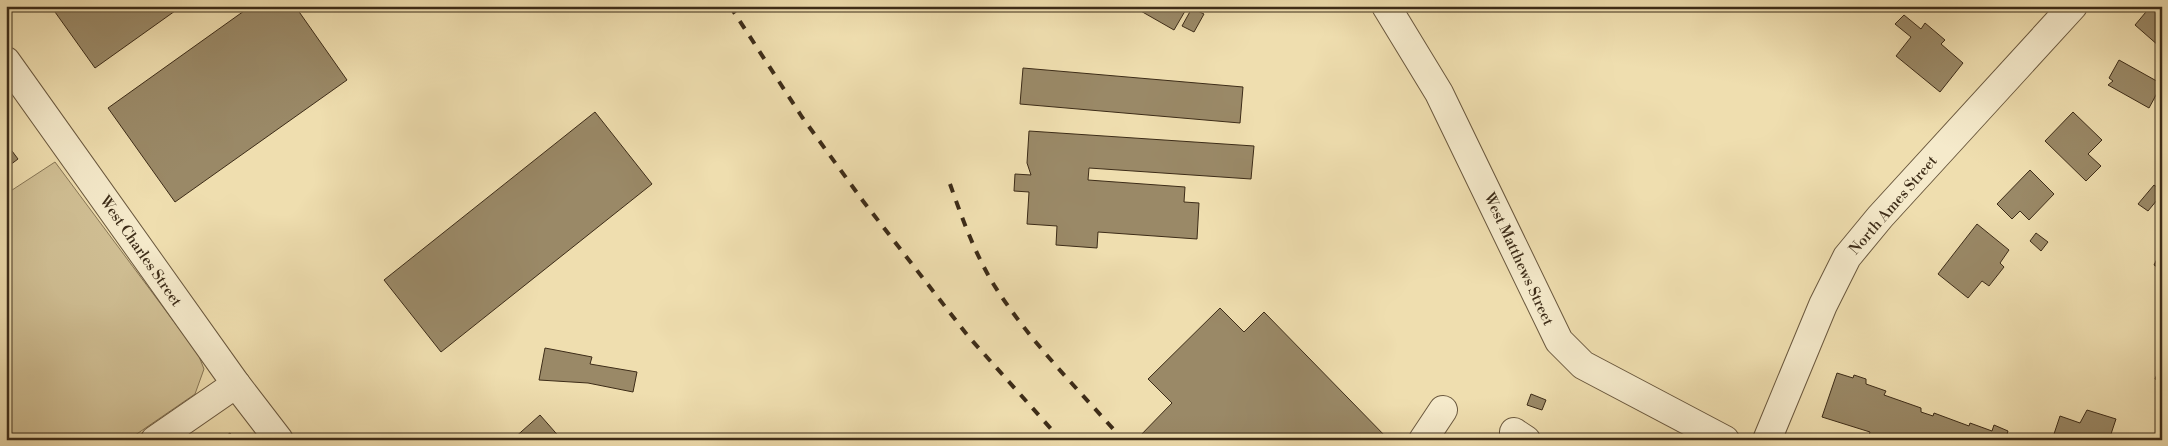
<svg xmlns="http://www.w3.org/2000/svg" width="2168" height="446" font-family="'Libre Bodoni',serif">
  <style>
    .green { fill: #d1c095; stroke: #877656 }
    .building { fill: #9a8967; stroke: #3d2c18 }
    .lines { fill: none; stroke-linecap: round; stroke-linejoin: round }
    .minor-casing { stroke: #6a583e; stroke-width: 30 }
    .minor { stroke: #f5eacb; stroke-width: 28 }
    .rail { stroke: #3d2c18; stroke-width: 4; stroke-dasharray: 9 9; stroke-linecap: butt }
    .labels { text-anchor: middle; stroke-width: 5; stroke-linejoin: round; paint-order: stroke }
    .street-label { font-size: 15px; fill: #3d2c18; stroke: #f5eacb }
  </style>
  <rect width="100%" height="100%" fill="#efdeaf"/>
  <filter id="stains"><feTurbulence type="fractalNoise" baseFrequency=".004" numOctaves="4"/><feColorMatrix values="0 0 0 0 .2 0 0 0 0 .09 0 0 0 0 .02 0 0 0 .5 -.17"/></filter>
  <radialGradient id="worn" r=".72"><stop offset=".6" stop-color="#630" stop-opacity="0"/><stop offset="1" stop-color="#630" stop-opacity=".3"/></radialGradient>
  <path class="green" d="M55,162L198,354L204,369L195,394L128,440H6V194Z"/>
  <g class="building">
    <path d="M62,6H182L95,68L55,12Z"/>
    <path d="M251,6H295L347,80L175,202L108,108Z"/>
    <path d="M1132,6H1188L1174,30Z"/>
    <path d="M2151,6H2162V43L2159,46L2135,25Z"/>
    <path d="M1192,8L1204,14L1194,32L1182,26Z"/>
    <path d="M1904,15L1921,29L1925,23L1945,40L1941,44L1963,63L1940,92L1896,56L1911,37L1895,24Z"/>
    <path d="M2119,60L2162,84L2149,108L2108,85L2113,81L2109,78Z"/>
    <path d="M1023,68L1243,87L1240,123L1020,104Z"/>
    <path d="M595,112L652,184L441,352L384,280Z"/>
    <path d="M2073,112L2102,140L2088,154L2101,166L2086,181L2045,141Z"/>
    <path d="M1029,131L1254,146L1251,179L1089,168L1088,180L1185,187L1184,202L1199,203L1197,239L1098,232L1097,248L1056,245L1057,226L1027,224L1029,192L1014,191L1015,174L1031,175L1027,163Z"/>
    <path d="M6,143L18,159L6,168Z"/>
    <path d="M2030,170L2054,194L2029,220L2020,211L2012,219L1997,204Z"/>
    <path d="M2154,185L2162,191V194L2148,211L2138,204Z"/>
    <path d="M1977,224L2009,250L2000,263L2004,267L1989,286L1982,281L1968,298L1938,274Z"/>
    <path d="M2036,233L2048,242L2041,251L2030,241Z"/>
    <path d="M2158,257L2162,259V270L2154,265Z"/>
    <path d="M1220,308L1244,332L1264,312L1389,440H1136L1172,403L1148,379Z"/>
    <path d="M545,348L592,357L590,364L637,372L633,392L588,383L539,380Z"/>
    <path d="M2162,363V382L2155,379Z"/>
    <path d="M1837,373L1853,378L1854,375L1866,379V384L1886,391L1884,395L1921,408V412L1933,416L1934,413L1969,426L1970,423L1992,431L1994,425L2008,431L2007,434L2019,440H1874L1868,438L1870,432L1822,417Z"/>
    <path d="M1531,394L1546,400L1542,410L1527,405Z"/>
    <path d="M2087,410L2116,419L2109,440H2052L2060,416L2080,423Z"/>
    <path d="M540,415L562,440H512Z"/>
    <path d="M230,433L235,440H211L217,435L220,440Z"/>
  </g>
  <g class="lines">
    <defs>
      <g id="minor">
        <path d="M1386,6L1439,93L1559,341L1583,365L1725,440"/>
        <path d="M6,61L236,384L279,440"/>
        <path d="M1514,432L1526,440"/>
        <path d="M155,440L236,384"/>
        <path d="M1423,440L1443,410"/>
        <path d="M1767,440L1823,305L1847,257L1880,217L2073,6"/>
      </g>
    </defs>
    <use href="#minor" class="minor-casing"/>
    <use href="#minor" class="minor"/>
    <g class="rail">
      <path d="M730,6L802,117L863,201L968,336L1061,440"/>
      <path d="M950,184C962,218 975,254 994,285C1030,342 1079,390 1123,440"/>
    </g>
  </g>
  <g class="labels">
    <g class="street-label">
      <text transform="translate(1893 205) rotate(-49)" y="5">North Ames Street</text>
      <text transform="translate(141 251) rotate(55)" y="5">West Charles Street</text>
      <text transform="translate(1519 259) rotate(65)" y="5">West Matthews Street</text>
    </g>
  </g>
  <rect width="2168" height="446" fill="none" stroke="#efdeaf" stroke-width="25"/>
  <rect x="8" y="8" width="2153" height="431" fill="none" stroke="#3d2c18" stroke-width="2.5"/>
  <rect x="12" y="12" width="2143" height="421" fill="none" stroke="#3d2c18"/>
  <rect width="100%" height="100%" filter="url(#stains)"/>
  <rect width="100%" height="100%" fill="url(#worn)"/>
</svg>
